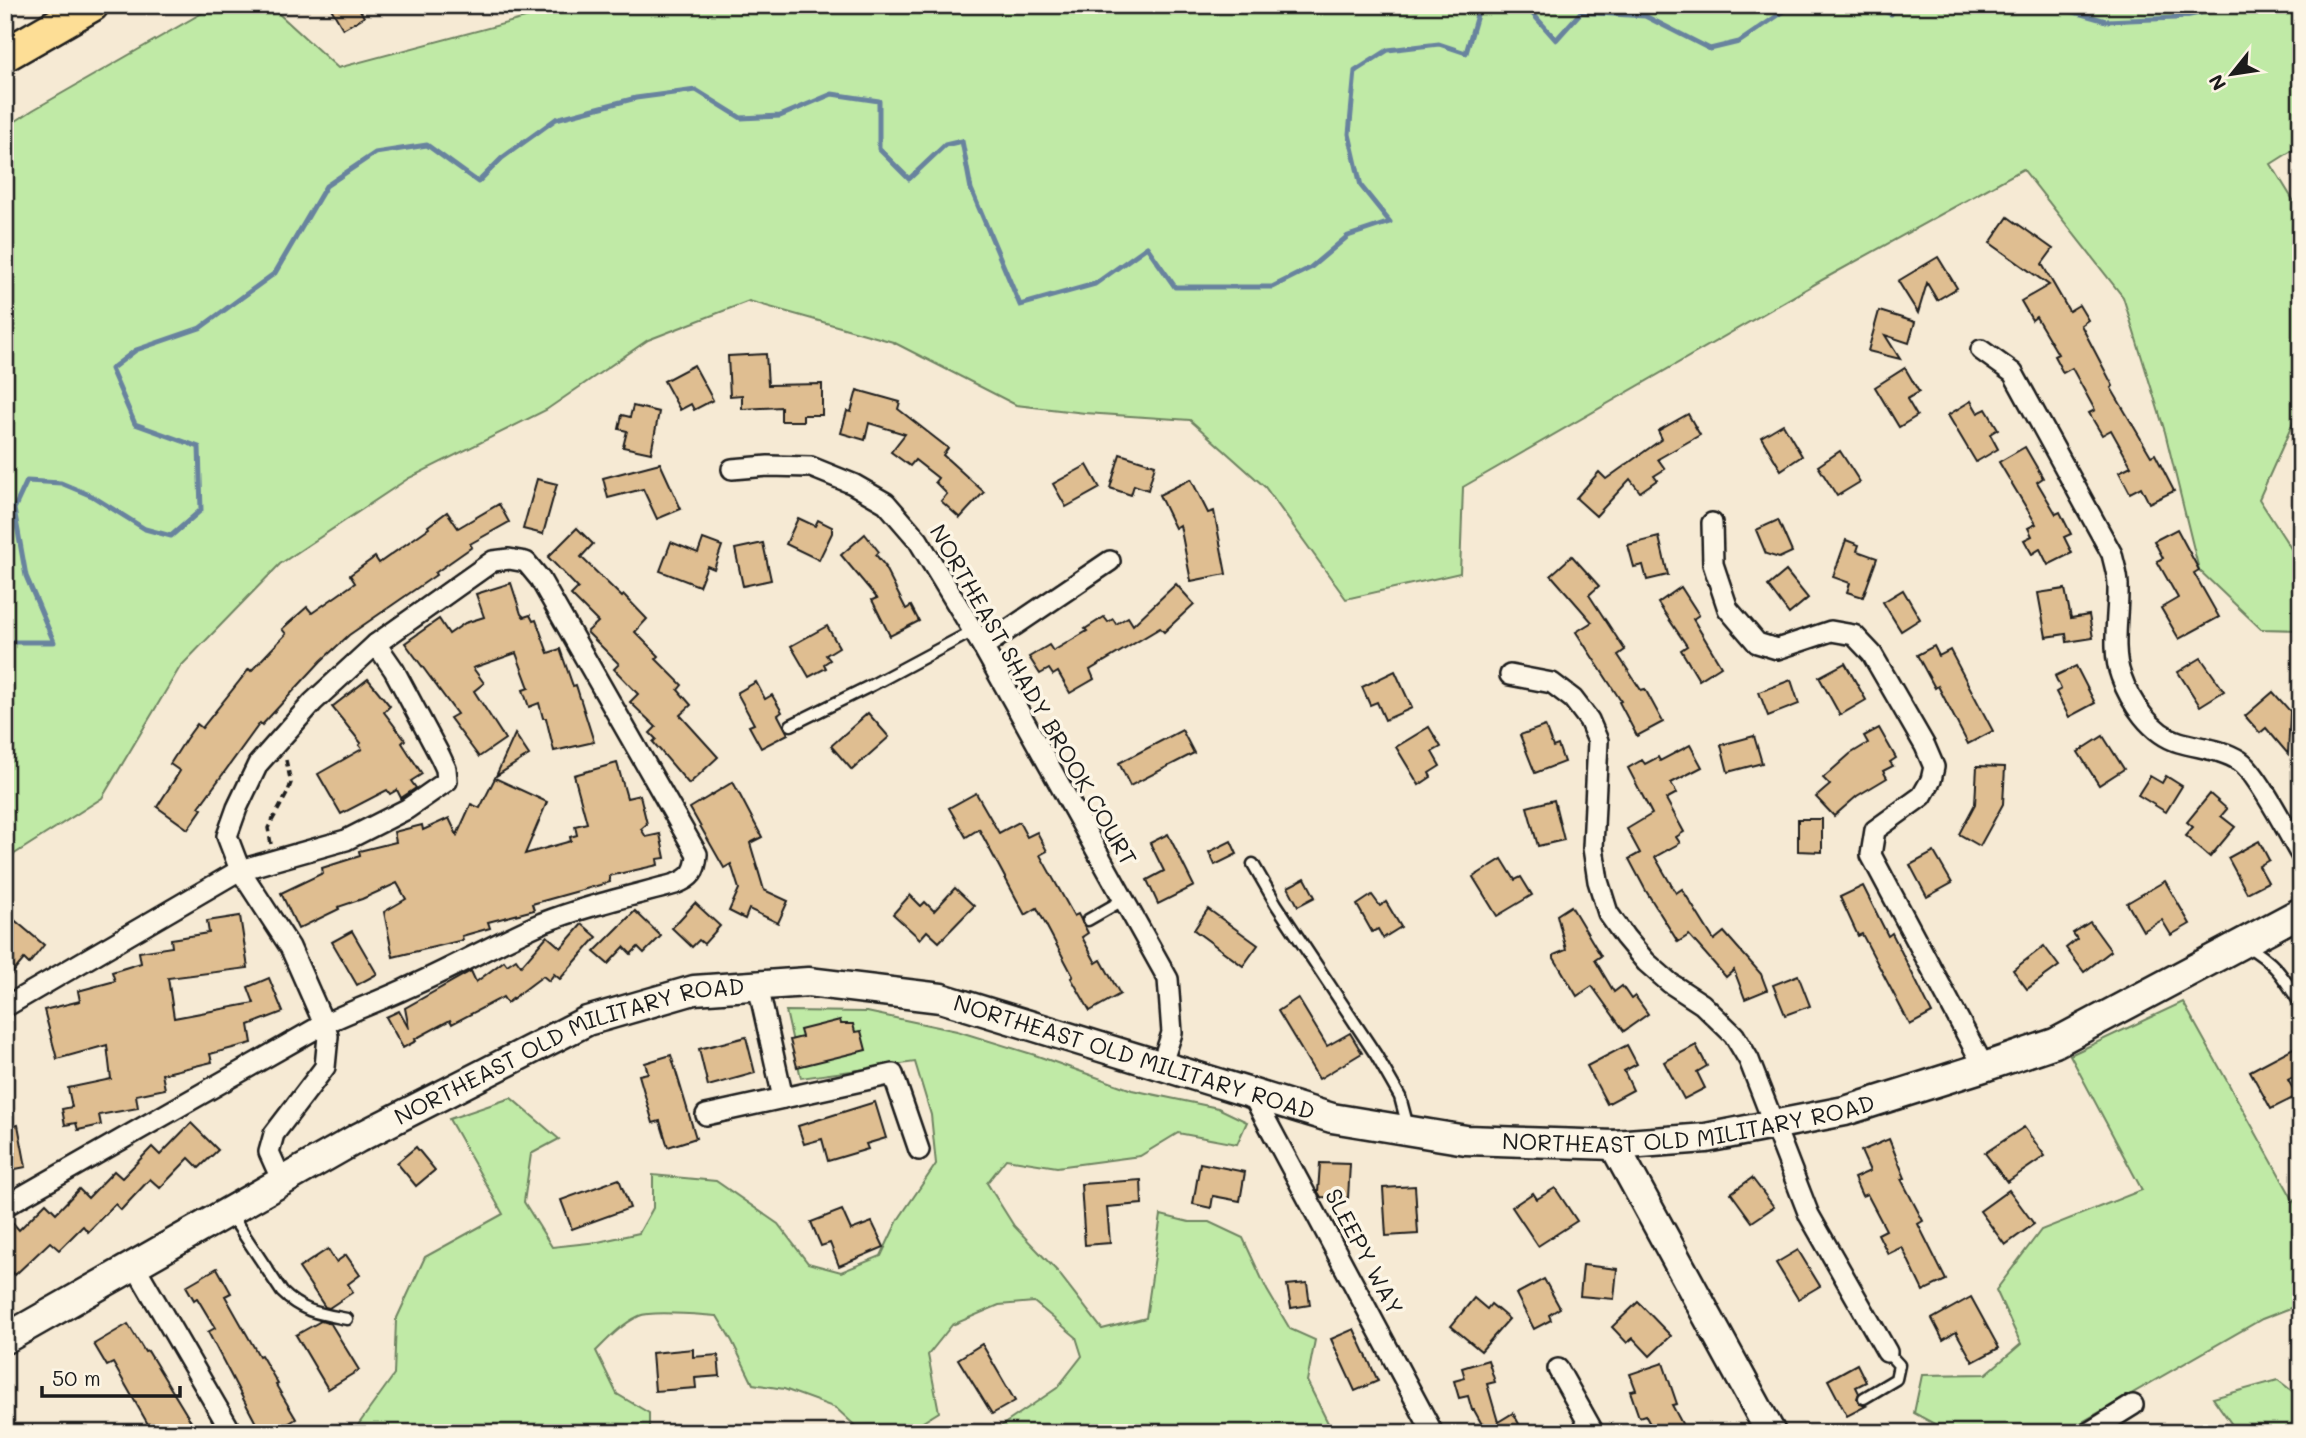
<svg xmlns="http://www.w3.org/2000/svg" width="2306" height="1438" font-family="Mali,sans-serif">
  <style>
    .green { fill: #c0eaa6; stroke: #6e8361; stroke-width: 2 }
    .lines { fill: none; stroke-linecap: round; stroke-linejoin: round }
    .stream { stroke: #68839e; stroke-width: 5 }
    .building { fill: #dfbe91; stroke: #1c1c1c; stroke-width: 2 }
    .lane-casing { stroke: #1c1c1c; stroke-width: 15 }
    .street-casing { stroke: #1c1c1c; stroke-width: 24 }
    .secondary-casing { stroke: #1c1c1c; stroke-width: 33 }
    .primary-casing { stroke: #1c1c1c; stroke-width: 37 }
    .path { stroke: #1c1c1c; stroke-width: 3.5; stroke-dasharray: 7 5; stroke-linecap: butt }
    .lane { stroke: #fcf5e5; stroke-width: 10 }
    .street { stroke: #fcf5e5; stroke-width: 19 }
    .secondary { stroke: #fcf5e5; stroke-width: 28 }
    .primary { stroke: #fdde96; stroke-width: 32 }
    .labels { text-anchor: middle; stroke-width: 7; stroke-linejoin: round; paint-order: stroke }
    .street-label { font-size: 23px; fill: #1c1c1c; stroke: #fcf5e5 }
  </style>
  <rect width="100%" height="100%" fill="#f6ead4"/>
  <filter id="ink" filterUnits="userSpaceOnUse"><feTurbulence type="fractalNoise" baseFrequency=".0143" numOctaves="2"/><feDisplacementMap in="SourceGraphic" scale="14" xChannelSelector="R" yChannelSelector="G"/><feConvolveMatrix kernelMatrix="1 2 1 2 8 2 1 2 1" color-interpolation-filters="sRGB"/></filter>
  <g filter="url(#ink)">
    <g class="green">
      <path d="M216,5H273L278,13L338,68L544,13L559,5H2301V145L2271,164L2301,213V405L2259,499L2301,564V630L2261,629L2199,570L2165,432L2123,297L2023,169L1822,280L1463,487L1460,573L1346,599L1265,487L1190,420L1085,413L1016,405L893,342L749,301L648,340L546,410L409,478L280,564L180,667L102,798L5,860V128L33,110Z"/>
      <path d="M2183,1002L2301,1214V1304L2262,1319L2063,1433H1951L1914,1413L1922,1375L1986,1374L2021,1344L1996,1290L2041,1230L2142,1190L2070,1055Z"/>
      <path d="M786,1011L867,1012L957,1031L1035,1055L1132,1090L1218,1108L1247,1122L1237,1144L1178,1133L1140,1156L1057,1167L1006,1159L987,1183L1014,1226L1057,1271L1102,1329L1146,1318L1161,1215L1189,1222H1209L1243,1238L1267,1290L1290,1329L1315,1340L1307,1381L1330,1427L1338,1433H991L1057,1388L1082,1356L1076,1337L1034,1302L999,1305L952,1325L928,1355L939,1412L905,1433H863L836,1408L784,1389L753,1384L732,1341L717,1316C700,1315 652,1310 639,1316C622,1324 609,1338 596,1351L617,1394L649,1413V1433H362L358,1425L394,1375L396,1320L425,1257L503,1214L449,1119L511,1098L559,1139L531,1154L524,1202L552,1247L598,1242L639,1233L653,1208V1175L716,1181L778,1224L808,1263L841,1272L881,1256L898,1220L936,1164L931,1115L915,1062L801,1078Z"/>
      <path d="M2278,1380L2301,1398V1433H2238L2213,1398Z"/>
    </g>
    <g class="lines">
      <g class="stream">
        <path d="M1525,5L1556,40L1581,12L1645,16L1710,49L1739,42L1793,5"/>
        <path d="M1869,5L1891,14L1897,5"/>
        <path d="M2050,5L2106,21L2176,18L2237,5"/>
        <path d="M5,647L12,642H54L26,576L14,509L27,481L61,483L92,496L145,529L171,536L201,510L199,447L135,424L111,369L136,350L200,328L275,273L326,186L375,153L427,145L478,182L502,158L556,119L636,98L696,90L741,118L780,116L832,94L879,101V149L909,179L945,145L962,141L971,189L1020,305L1095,284L1147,247L1175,287H1272L1310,268L1348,236L1390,222L1361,186L1349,134L1355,71L1388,50L1439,44L1466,53L1479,8L1485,5"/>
      </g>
    </g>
    <g class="building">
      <path d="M329,5H357L364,17L343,29Z"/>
      <path d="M2008,217L2053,249L2042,264L2069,311L2079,305L2088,320L2081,325L2113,386L2111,388L2151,456L2155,454L2174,491L2149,503L2141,487L2130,493L2119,472L2131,466L2111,430L2102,435L2089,413L2095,410L2072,368L2063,373L2054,356L2058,354L2036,317L2032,320L2021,301L2049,285L1990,243Z"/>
      <path d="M1938,257L1957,288L1937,300L1927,283L1918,313L1898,281Z"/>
      <path d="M1879,311L1915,322L1909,343L1885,335L1900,359L1868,351Z"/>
      <path d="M766,354L768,385L822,384V415H803V421H781V407L742,409V395L730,396L728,356Z"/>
      <path d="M694,365L713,400L694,410L691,404L680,410L664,381Z"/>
      <path d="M1905,368L1919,392L1907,399L1917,416L1899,427L1875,387Z"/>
      <path d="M857,390L900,402L898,409L948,448L943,455L984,492L960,518L941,501L947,494L935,482L938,478L915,460L910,466L891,452L905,434L869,423L865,440L841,433L847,411L851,412Z"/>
      <path d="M1971,401L1978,413L1986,409L1998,429L1990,434L1998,449L1976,462L1948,415Z"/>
      <path d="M633,406L659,412L651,453L623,447L627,431L619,429L622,415L630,417Z"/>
      <path d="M1688,414L1700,435L1658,459L1665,469L1654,476L1657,480L1640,492L1630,479L1596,516L1576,498L1599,472L1606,479L1662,439L1658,431Z"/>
      <path d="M1783,424L1802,456L1781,470L1761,437Z"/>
      <path d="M2025,447L2043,478L2037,482L2056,514L2060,512L2071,534L2064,537L2072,553L2048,565L2040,549L2032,554L2024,540L2032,536L2028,528L2036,524L1999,462Z"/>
      <path d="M1840,451L1860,482L1837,496L1818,466Z"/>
      <path d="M1120,454L1155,465L1148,490L1134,485L1131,495L1110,488Z"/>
      <path d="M660,463L681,509L657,519L643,489L608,498L603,478Z"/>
      <path d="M1087,465L1100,488L1066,507L1053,484Z"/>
      <path d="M537,479L557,484L543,534L523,529Z"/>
      <path d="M1191,479L1208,513L1214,511L1226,574L1191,581L1180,525L1175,528L1159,495Z"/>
      <path d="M499,504L509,522L470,544L472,547L435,573L436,575L349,635L321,661L262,725L260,723L199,807L202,809L188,829L157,807L180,771L170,764L186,739L197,724L202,728L249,669L251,671L286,634L282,629L307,607L312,613L355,583L350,575L375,557L379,563L429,528L428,526L447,512L458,528Z"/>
      <path d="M798,518L815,526L818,520L832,527V533L819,560L786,544Z"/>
      <path d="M1778,520L1792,552L1779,558L1766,554L1756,530Z"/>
      <path d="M577,528L593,544L581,557L622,597L624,595L647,619L635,632L659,656L656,659L682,685L678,690L691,705L680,715L718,757L689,784L653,742L656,739L650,733L656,727L630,702L638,694L614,669L619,664L587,632L598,622L571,595L578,588L548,557Z"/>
      <path d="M2177,529L2199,570L2194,573L2219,617L2179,639L2161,608L2178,598L2157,561L2163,558L2154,541Z"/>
      <path d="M865,534L879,552L876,555L886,567L885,568L906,609L911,606L919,621L890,636L872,600L877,598L841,555Z"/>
      <path d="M1659,537L1668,575L1647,580L1643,565L1634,567L1628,545Z"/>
      <path d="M703,539L722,546L714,569L707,566L699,586L660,571L671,542L698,553Z"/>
      <path d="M1846,540L1859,545L1857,551L1877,558L1863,597L1847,592L1850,583L1833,577Z"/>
      <path d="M763,543L771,580L743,586L735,549Z"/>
      <path d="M1572,556L1599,586L1589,595L1625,650L1618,655L1641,690L1645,689L1663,722L1637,736L1619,702L1621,701L1576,632L1592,622L1551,575Z"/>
      <path d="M1786,571L1808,598L1789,614L1768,586Z"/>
      <path d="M511,583L521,614L524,617L530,615L533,621L536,620L548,653L560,649L573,686L576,685L594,742L554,751L546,718H543L539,703L529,707L523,690L529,688L516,653L473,668L484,683L474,691L505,739L479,757L450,718L457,714L405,643L439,619L449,634L465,623L484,617L476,594Z"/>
      <path d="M1176,584L1194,604L1164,632L1160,628L1090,670L1094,679L1070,693L1058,672L1053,675L1049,669L1040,674L1029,657L1049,645L1053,651L1087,631L1085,629L1104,617L1108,622L1113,619L1116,624L1128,617L1133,625Z"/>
      <path d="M1681,587L1699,615L1693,619L1721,666L1699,680L1681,650L1687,646L1658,603Z"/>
      <path d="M2065,589L2071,618L2089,615L2093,638L2067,642L2066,634L2046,637L2038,593Z"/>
      <path d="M1903,590L1920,619L1901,631L1883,602Z"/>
      <path d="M827,626L839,647L826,655L830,660L824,664L826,668L809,677L791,646Z"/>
      <path d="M1934,646L1939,656L1950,650L1993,731L1968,744L1938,686L1935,688L1917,655Z"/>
      <path d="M2201,658L2224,691L2200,706L2178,672Z"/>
      <path d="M1845,663L1866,700L1840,715L1819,677Z"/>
      <path d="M2076,666L2095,703L2069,717L2056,692L2061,689L2055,676Z"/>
      <path d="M1395,671L1412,708L1385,720L1377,702L1370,705L1362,687Z"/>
      <path d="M368,679L390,706L384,712L405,740L402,743L422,774L411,781L416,788L401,798L397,790L390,794L387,790L341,814L318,774L362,749L359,745L361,743L332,707Z"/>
      <path d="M1791,680L1799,704L1768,716L1759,692Z"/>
      <path d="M756,682L765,699L772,695L782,712L778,715L788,734L761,748L749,726L754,724L737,693Z"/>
      <path d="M2273,692L2290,711L2288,754L2266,728L2260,733L2245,716Z"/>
      <path d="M868,713L889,737L852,770L831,746Z"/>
      <path d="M1545,726L1553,747L1558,745L1564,762L1535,773L1520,735Z"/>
      <path d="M1429,727L1441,747L1432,752L1440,766L1429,773L1431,777L1419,785L1396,747Z"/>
      <path d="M1879,728L1896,758L1890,762L1893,766L1883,771L1887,778L1857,796L1834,816L1816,797L1830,785L1823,778L1850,754L1868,743L1864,736Z"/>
      <path d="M1182,730L1194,753L1130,786L1119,763Z"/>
      <path d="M515,734L529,755L496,776Z"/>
      <path d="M1754,736L1762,763L1728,772L1721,745Z"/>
      <path d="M2103,736L2124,769L2099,785L2078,752Z"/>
      <path d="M1690,745L1702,767L1671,783L1677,793L1666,799L1684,832L1676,837L1680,843L1655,857L1676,893L1682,889L1714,940L1724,932L1761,974L1767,990L1745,999L1734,970L1726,977L1689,935L1678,942L1646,891L1629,859L1640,853L1627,829L1652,814L1628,768L1642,760L1645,764L1658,757L1660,761Z"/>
      <path d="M617,763L627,798L640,795L647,824L641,829L646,837L660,834L665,858L657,859L658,865L609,876L610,882L600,885L532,904L534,910L488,922L490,928L462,936L463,940L393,957L384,912L406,899L397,883L362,899L338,907L339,909L298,929L281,893L323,873L322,868L360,856L359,851L396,842L394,832L422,825L423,830L449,818L457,835L471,804L480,808L495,778L547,802L525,854L571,841L570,837L577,835L575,826L587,823L574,775Z"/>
      <path d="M1977,766L2005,767L2003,804L1980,846L1959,834L1975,804Z"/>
      <path d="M2150,776L2162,783L2166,776L2182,786L2166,812L2138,795Z"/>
      <path d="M733,782L762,837L750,843L764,890L788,901L778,923L749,909L745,919L729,911L739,889L731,864L724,868L690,808Z"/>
      <path d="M976,793L999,833L1019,822L1027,837L1037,832L1047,851L1040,855L1074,916L1078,914L1088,933L1082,937L1096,963L1101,960L1120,994L1090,1011L1071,978L1073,976L1037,908L1025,915L979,829L966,837L949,808Z"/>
      <path d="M2210,794L2227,809L2221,816L2235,827L2210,857L2185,836L2193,827L2187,822Z"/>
      <path d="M1554,800L1564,840L1538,846L1527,807Z"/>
      <path d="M1798,819H1822V852L1798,851Z"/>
      <path d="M1168,834L1194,886L1158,904L1147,880L1164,871L1150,843Z"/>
      <path d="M1231,841L1237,854L1215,865L1209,852Z"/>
      <path d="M2259,841L2269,860L2259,866L2268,882L2247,893L2228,858Z"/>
      <path d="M1934,852L1952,883L1927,897L1910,865Z"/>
      <path d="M1502,859L1515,880L1521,877L1532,895L1497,916L1473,877Z"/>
      <path d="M1305,878L1315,897L1298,906L1288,887Z"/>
      <path d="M2165,881L2190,924L2171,935L2162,920L2143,931L2127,903Z"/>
      <path d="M1863,886L1888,936L1892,933L1932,1013L1910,1025L1862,934L1858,936L1840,897Z"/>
      <path d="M955,888L974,906L939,942L927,931L920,939L893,914L910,895L921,906L925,902L934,911Z"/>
      <path d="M1372,895L1380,906L1386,902L1401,927L1383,938L1378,929L1372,932L1357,905Z"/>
      <path d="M695,903L720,926L704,944L699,940L692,947L672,928Z"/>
      <path d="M1571,906L1601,956L1595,960L1614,992L1622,986L1631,999L1635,996L1648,1014L1624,1031L1592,986L1577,996L1554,958V955L1566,950L1557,915Z"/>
      <path d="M1208,909L1258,945L1243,966L1194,930Z"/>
      <path d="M635,911L661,936L644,953L638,947L631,954L624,947L608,964L594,952Z"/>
      <path d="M5,912L44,945L29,964L24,959L5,982Z"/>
      <path d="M240,916L248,968L168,978L174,1018L254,1003L248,987L269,978L283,1012L249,1025L252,1043L210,1054L212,1062L162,1074L165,1089L136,1095L138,1108L99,1115L101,1125L78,1130L76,1123L65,1125L62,1109L72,1107L68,1088L111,1079L107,1045L57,1059L44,1010L80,1001L78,991L115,981L112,972L141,963L139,952L172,947L171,939L209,933L207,921Z"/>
      <path d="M2090,922L2111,951L2084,972L2066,948L2077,939L2073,933Z"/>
      <path d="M582,924L597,937L560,979L554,974L549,981L543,976L507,1003L503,997L452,1024L450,1020L415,1039L416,1041L403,1048L386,1017L399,1011L409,1029L405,1008L471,971L476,982L504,961L507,965L516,959L521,966L547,936L561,948Z"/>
      <path d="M352,931L377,974L357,985L332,942Z"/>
      <path d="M2044,946L2059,966L2027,989L2013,970Z"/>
      <path d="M1798,975L1810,1006L1785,1015L1773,985Z"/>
      <path d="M1298,998L1327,1046L1350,1033L1362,1053L1319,1079L1278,1011Z"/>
      <path d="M840,1020L841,1024H853L855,1032L861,1031L866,1050L797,1067L790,1040L802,1037L800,1030Z"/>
      <path d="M746,1037L755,1073L708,1086L699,1049Z"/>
      <path d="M2301,1044V1073L2288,1080L2297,1096L2271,1109L2250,1071Z"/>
      <path d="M1627,1045L1637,1064L1624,1071L1633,1090L1607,1104L1587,1066Z"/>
      <path d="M1696,1045L1707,1066L1697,1072L1705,1088L1684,1099L1664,1062Z"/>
      <path d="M671,1055L696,1138L668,1147L660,1121L653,1123L639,1075L648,1073L645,1063Z"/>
      <path d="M875,1102L886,1138L866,1144L868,1149L828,1161L822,1139L804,1144L798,1126Z"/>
      <path d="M191,1123L218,1150L199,1168L189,1158L160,1188L150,1179L121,1210L115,1204L88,1232L83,1226L59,1250L50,1242L15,1275L5,1264V1230L13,1223L19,1230L46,1203L56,1213L79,1189L88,1198L114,1171L122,1178L152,1147L160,1155Z"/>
      <path d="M18,1125L26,1167L5,1171V1128Z"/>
      <path d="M2024,1127L2045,1156L2007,1182L1985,1153Z"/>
      <path d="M1889,1139L1905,1178L1901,1179L1923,1221L1918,1224L1946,1280L1923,1291L1902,1247L1888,1254L1878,1234L1886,1230L1867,1194L1862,1196L1854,1178L1870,1171L1861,1151Z"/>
      <path d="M416,1147L435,1170L416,1186L397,1163Z"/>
      <path d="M1200,1163L1245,1172L1240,1201L1213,1196L1211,1208L1193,1204Z"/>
      <path d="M1320,1163L1350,1164L1348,1198L1321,1197L1318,1192Z"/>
      <path d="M1752,1178L1774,1207L1752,1222L1731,1193Z"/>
      <path d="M619,1179L630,1208L572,1229L561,1200Z"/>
      <path d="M1141,1180L1142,1204L1107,1207L1110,1243L1085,1245L1081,1184Z"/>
      <path d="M1415,1186L1418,1234L1386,1236L1383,1188Z"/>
      <path d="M1555,1188L1577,1221L1538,1246L1512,1207L1533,1193L1537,1199Z"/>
      <path d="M2009,1190L2034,1224L2005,1245L1980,1211Z"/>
      <path d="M842,1210L851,1230L872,1222L884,1247L839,1266L830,1243L821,1246L811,1222Z"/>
      <path d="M328,1249L336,1262L346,1255L360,1275L348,1284L353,1292L329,1308L325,1307L299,1268Z"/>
      <path d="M1798,1250L1820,1286L1798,1299L1776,1263Z"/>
      <path d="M1583,1265L1617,1269L1614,1299L1580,1296Z"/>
      <path d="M217,1268L231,1293L225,1296L259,1356L261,1355L278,1384L276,1385L296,1419L272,1433H265L261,1425L258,1427L208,1332L215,1328L197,1298L194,1300L186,1286Z"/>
      <path d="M1544,1279L1560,1308L1549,1315L1551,1320L1534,1329L1516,1294Z"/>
      <path d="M1307,1283L1310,1305L1291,1308L1287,1285Z"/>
      <path d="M1971,1297L1999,1348L1973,1362L1956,1332L1943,1340L1932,1319Z"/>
      <path d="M1474,1298L1487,1309L1491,1304L1509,1319L1481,1351L1451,1326Z"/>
      <path d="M1638,1302L1671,1336L1650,1356L1633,1338L1627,1343L1612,1327Z"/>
      <path d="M321,1321L331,1324L359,1370L328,1389L296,1335Z"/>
      <path d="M128,1324L145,1352L148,1351L198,1433H153L113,1363L107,1366L94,1344Z"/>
      <path d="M1354,1329L1378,1381L1355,1391L1331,1339Z"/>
      <path d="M982,1344L1015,1401L992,1414L958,1359Z"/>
      <path d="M693,1349V1357L718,1355L720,1376L695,1378L696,1388L655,1391L652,1353Z"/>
      <path d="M1488,1360L1495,1382L1487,1384L1498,1422L1513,1413L1524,1433H1480L1485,1430L1474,1410H1472L1468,1396L1459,1398L1454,1381L1465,1378L1462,1368Z"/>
      <path d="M1663,1363L1677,1404L1672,1405L1687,1433H1655L1645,1415L1639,1417L1630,1391L1636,1390L1630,1374Z"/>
      <path d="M1857,1364L1866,1382L1856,1387L1859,1393L1857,1399L1860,1404L1866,1406L1847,1416L1828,1380Z"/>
    </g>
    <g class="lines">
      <defs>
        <g id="lane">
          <path d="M791,725L872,685L973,631"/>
          <path d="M1253,864L1276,904L1376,1055L1400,1097L1408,1127"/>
          <path d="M1088,920L1123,900"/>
          <path d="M2245,945C2275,962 2283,976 2301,1005"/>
          <path d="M231,1215L282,1292C302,1312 321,1314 347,1319"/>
          <path d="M1864,1398L1896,1379L1899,1365L1887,1352"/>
        </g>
        <g id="street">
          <path d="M1981,350L2013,373L2112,554C2114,564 2118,575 2118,585C2119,613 2111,650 2121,676C2130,702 2151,734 2179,742C2199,748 2222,749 2240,761C2257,772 2289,835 2301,855"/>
          <path d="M732,469L768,466L811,467L853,484L886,503L918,540L983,647L1168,979L1172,1033L1161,1066"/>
          <path d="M1712,523L1713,564L1728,609L1757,643L1777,649L1831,631L1854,635L1872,654L1925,746L1934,767L1931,780L1922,796L1875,830L1871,855L1984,1067"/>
          <path d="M983,647L1110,561"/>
          <path d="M1510,675L1552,683L1573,699L1589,720L1598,741L1593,848L1598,881L1608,913L1625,937L1646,962L1670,983L1702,1004L1734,1035L1749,1060L1809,1215L1887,1352"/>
          <path d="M758,986L783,1098"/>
          <path d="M5,1007L240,870L346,840L407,809L447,781L446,769L440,756L394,670L376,644"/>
          <path d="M1252,1094L1433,1433"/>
          <path d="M706,1115L893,1074L919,1150"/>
          <path d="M5,1206L324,1024C351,1011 380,1001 407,988C453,968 496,943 542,923C585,906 631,896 675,884C691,878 696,872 697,854L540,579L526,562L509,559L493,561L376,644L313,702L258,764L237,808L227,836L240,870L290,947L324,1024L328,1036L325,1067L274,1134L269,1152L282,1181"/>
          <path d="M135,1266L232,1433"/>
          <path d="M1558,1369L1594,1433"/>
          <path d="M2088,1433L2133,1405"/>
        </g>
        <g id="secondary">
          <path d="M1614,1145L1771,1433"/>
          <path id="s1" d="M5,1339L358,1138L587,1021L694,990L808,982L941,998L1332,1118L1466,1140L1614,1145L1706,1138L1845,1111L1984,1067L2055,1043L2301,912"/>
        </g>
        <path id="primary" d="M5,55L92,5"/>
      </defs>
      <use href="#lane" class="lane-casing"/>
      <use href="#street" class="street-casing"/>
      <use href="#secondary" class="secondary-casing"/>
      <use href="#primary" class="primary-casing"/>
      <path class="path" d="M271,844L268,828L287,794L291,783L286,760"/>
      <use href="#lane" class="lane"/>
      <use href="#street" class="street"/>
      <use href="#secondary" class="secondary"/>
      <use href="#primary" class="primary"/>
    </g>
  </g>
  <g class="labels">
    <g class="street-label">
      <text transform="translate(1033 695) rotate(60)" y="8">NORTHEAST SHADY BROOK COURT</text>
      <text dy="8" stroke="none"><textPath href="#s1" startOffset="637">NORTHEAST OLD MILITARY ROAD</textPath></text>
      <text dy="8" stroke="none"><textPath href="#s1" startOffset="1225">NORTHEAST OLD MILITARY ROAD</textPath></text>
      <text dy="8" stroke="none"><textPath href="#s1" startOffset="1792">NORTHEAST OLD MILITARY ROAD</textPath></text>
      <text transform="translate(1364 1252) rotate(62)" y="8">SLEEPY WAY</text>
    </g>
  </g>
  <rect width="2306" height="1438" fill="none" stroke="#fcf5e5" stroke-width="28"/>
  <rect x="14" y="14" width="2278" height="1410" fill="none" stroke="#1c1c1c" stroke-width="2.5" filter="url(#ink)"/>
  <g transform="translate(2232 74) rotate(240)" stroke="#fcf5e5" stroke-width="5" paint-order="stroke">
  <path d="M0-5L12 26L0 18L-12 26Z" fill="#1c1c1c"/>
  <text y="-10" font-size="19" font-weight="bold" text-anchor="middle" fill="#1c1c1c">N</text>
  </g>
  <path d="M42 1386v10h138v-10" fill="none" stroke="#1c1c1c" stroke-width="3.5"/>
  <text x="52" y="1386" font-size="21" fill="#1c1c1c" stroke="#fcf5e5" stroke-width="5" paint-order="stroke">50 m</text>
</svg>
